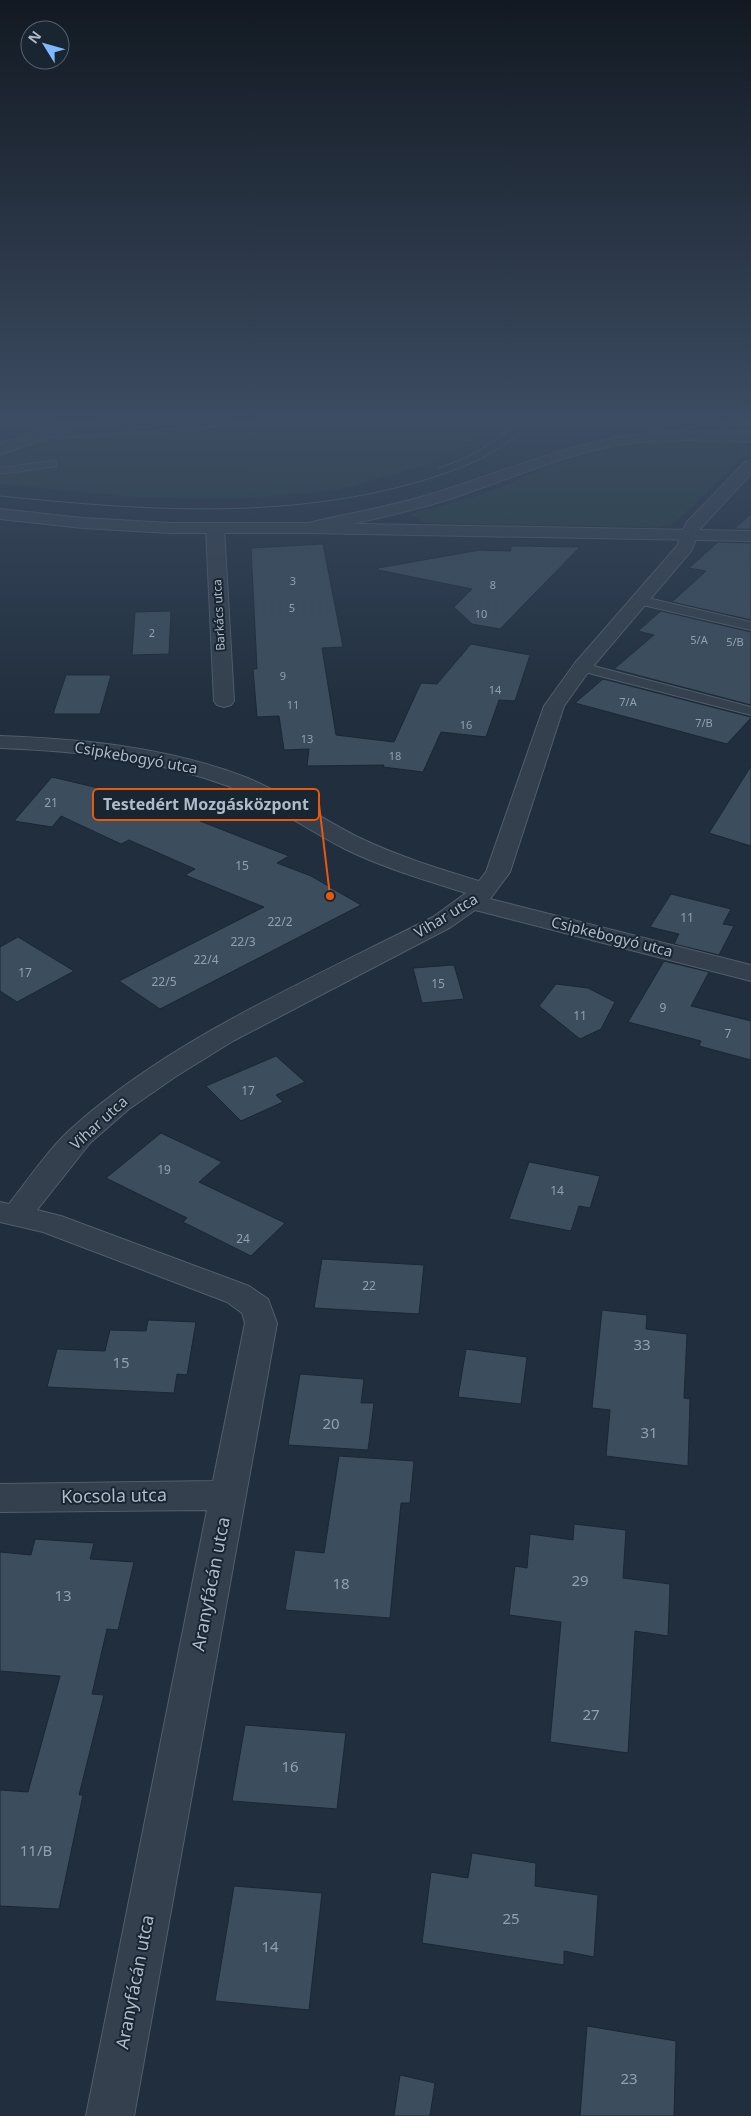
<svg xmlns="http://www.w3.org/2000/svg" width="751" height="2116" font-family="'Noto Sans',sans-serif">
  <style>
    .green { fill: #223d3e }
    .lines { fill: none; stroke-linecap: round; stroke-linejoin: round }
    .stream { fill: #324b66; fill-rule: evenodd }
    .building { fill: #3c4d5d; stroke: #1c2734 }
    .service-casing { stroke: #525e6b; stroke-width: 2 }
    .minor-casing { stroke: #525e6b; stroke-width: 2 }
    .tertiary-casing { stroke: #525e6b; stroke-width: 2 }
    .service { fill: #34404d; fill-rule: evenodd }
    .minor { fill: #34404d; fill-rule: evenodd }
    .tertiary { fill: #34404d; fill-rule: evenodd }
    .tram { stroke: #566475; stroke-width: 1 }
    .labels { text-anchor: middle; stroke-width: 4; stroke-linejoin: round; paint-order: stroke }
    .far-number-label { font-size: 11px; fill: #92a0ae }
    .far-street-label { font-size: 12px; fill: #afbbc9; stroke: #1a2532 }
    .number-label { font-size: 12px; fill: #92a0ae }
    .street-label { font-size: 15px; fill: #afbbc9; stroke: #1a2532 }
    .near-number-label { font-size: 15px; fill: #92a0ae }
    .near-street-label { font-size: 18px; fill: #afbbc9; stroke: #1a2532 }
    .leader { fill: none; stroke: #e8590c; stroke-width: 2 }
    .callout-dot { fill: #e8590c; stroke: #1a2532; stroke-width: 2 }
    .callout { fill: #1a2532; stroke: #e8590c; stroke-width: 2 }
    .callout-label { font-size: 16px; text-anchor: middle; font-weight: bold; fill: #afbbc9 }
  </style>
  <rect width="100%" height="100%" fill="#202e3d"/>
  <g class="green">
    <path d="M329,419H498L494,425L468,445L430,464L337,490L236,499L146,498L0,484V457L65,440Z"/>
    <path d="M733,439L745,443L751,449L678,520L670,525L655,527L425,523L410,514C442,506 474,498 504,486C518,480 532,472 546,467C607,447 669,440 733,439Z"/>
  </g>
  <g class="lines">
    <path class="stream" d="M265,419H286L283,421L205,430L0,444V440L205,426Z"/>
  </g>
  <g class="building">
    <path d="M751,514V529H734Z"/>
    <path d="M718,542L751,543V620L672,602L706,571L689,568Z"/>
    <path d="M323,544L343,647L322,648L336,735L394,742L421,683L437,684L471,644L530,655L515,701L499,700L486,737L441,732L423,772L383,767L384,765L307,766L309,749L284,750L279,716L257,717L253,669H257L251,548Z"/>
    <path d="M511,546L580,547L500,629L472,624L454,607L472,589L378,570V568L480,550L511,551Z"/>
    <path d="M171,611L169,654L132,655L135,612Z"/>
    <path d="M661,611L751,632V705L614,669L654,635L638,631Z"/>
    <path d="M66,675H111L100,714H53Z"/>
    <path d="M603,679L751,717V718L727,744L575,703Z"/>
    <path d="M751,766V846L709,833Z"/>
    <path d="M52,777L157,802L167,796L211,815L200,821L289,856L277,863L311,876L361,905L160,1009L119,981L264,907L185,875L195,869L129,840L121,844L61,816L52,827L14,821Z"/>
    <path d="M671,894L731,909L723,924L734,926L719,955L674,944L679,934L650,927Z"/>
    <path d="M18,937L74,971L17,1002L0,991V947Z"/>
    <path d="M664,961L709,972L691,1006L751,1021V1060L699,1046L701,1041L628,1022Z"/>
    <path d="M454,965L464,999L422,1003L413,968Z"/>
    <path d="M556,984L588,988L615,1002L601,1029L580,1039L539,1006Z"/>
    <path d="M276,1056L305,1082L276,1095L283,1102L241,1121L206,1086Z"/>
    <path d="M161,1133L222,1162L199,1182L285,1223L251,1256L183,1222L187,1218L106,1178Z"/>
    <path d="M529,1162L600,1176L590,1208L579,1206L571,1231L509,1219Z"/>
    <path d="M322,1259L424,1265L419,1314L314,1308Z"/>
    <path d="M602,1310L647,1315L646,1329L687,1334L684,1398L690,1399L688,1466L606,1456L610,1410L592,1408Z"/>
    <path d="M148,1320L196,1322L187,1375L177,1374L174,1393L47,1387L57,1349L105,1351L110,1330L146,1331Z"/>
    <path d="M466,1349L527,1357L521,1404L458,1397Z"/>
    <path d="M300,1374L364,1379L361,1403H374L368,1450L288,1445Z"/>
    <path d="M339,1456L414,1461L410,1503H401L390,1618L285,1610L295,1550L324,1553Z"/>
    <path d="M574,1524L626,1530L623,1578L670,1584L668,1636L635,1631L628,1753L550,1742L561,1622L509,1615L515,1566L527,1568L530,1534L573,1540Z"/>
    <path d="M35,1539L94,1543L90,1559L134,1562L118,1630L107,1629L92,1694L104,1695L79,1795H83L59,1909L0,1906V1790L28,1792L60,1676L0,1671V1552L31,1555Z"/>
    <path d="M245,1725L346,1733L337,1809L232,1801Z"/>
    <path d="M472,1853L536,1863L535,1886L598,1895L594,1957L564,1951V1965L422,1943L431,1872L468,1878Z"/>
    <path d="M234,1886L322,1893L309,2010L215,2001Z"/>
    <path d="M587,2026L676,2041L674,2116H580Z"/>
    <path d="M400,2075L435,2083L430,2116H394Z"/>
  </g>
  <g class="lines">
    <defs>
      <g id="service">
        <path d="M52,461L56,462V466L0,474V468Z"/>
        <path d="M639,596L751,622V630L634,603L633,600L634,597Z"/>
        <path d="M582,663L751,707V715L577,670L575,667L577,664Z"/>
      </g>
      <g id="minor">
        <path d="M676,431L751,432V442C707,439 663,438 619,445C561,455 508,480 453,498C406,513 358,523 310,533L304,532L301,528L304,524C350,513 396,506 441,491C524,465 586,435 676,431Z"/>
        <path d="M751,460V474L700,529L691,551L589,671L564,706L510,872L490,899L751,965V981L475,910L451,927L233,1041L175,1077L129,1109L90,1143L37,1210L61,1216L249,1286L268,1299L277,1323L134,2116H86L207,1510L0,1512V1484L213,1481L245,1323L242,1313L227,1302L43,1232L0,1222V1202L9,1204C28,1180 50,1147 72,1128C172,1038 313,978 433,917L466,893C425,880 384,868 345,849C306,829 269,802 228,786C155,759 77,751 0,748V736C83,739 167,747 245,777C286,793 323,820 362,839C400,857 440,869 479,881L486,872L544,706L575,663L677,546L686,523L745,462Z"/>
        <path d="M215,523L221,524L224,528L234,701L231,705L224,707L217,705L214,701L206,528L209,524Z"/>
      </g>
      <g id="tertiary">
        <path d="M72,419H96L93,422L0,455V445Z"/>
        <path d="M0,509L83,518L170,523H310L751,531V541L310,533H170L83,528L0,519Z"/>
      </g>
    </defs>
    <use href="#service" class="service-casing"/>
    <use href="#minor" class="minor-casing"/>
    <use href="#tertiary" class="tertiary-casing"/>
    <use href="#service" class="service"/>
    <use href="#minor" class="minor"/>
    <use href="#tertiary" class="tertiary"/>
    <g class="tram">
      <path d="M692,419L751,427"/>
      <path d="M438,468C469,458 496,444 518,419"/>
      <path d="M0,496C140,510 281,521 418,482C461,469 503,454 533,419"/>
    </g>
  </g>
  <linearGradient id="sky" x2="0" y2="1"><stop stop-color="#121922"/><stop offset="0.59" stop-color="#3c4c62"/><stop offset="1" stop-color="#3c4c62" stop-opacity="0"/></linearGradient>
  <rect width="751" height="715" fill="url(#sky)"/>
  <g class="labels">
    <g class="far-number-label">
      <text x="293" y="585">3</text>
      <text x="493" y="589">8</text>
      <text x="292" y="612">5</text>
      <text x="481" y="618">10</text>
      <text x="152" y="637">2</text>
      <text x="699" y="644">5/A</text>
      <text x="735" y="646">5/B</text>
      <text x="283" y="680">9</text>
      <text x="495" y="694">14</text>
      <text x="628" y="706">7/A</text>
      <text x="293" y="709">11</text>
      <text x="704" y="727">7/B</text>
      <text x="466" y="729">16</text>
      <text x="307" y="743">13</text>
      <text x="395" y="760">18</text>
    </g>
    <g class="far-street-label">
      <text transform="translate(219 615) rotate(-93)" y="4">Barkács utca</text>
    </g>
    <g class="number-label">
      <text x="51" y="807">21</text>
      <text x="242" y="870">15</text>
      <text x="687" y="922">11</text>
      <text x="280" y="926">22/2</text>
      <text x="243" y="946">22/3</text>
      <text x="206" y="964">22/4</text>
      <text x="25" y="977">17</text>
      <text x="164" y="986">22/5</text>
      <text x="438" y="988">15</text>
      <text x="663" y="1012">9</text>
      <text x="580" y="1020">11</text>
      <text x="728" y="1038">7</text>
      <text x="248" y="1095">17</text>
      <text x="164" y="1174">19</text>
      <text x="557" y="1195">14</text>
      <text x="243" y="1243">24</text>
      <text x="369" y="1290">22</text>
    </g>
    <g class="street-label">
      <text transform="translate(136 758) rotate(10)" y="5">Csipkebogyó utca</text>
      <text transform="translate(446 916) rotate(-31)" y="5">Vihar utca</text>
      <text transform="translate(612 937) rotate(14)" y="5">Csipkebogyó utca</text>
      <text transform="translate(99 1123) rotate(-42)" y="5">Vihar utca</text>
    </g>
    <g class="near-number-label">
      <text x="642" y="1350">33</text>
      <text x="121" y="1368">15</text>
      <text x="331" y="1429">20</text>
      <text x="649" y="1438">31</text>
      <text x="580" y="1586">29</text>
      <text x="341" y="1589">18</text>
      <text x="63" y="1601">13</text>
      <text x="591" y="1720">27</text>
      <text x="290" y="1772">16</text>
      <text x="36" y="1856">11/B</text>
      <text x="511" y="1924">25</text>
      <text x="270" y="1952">14</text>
      <text x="629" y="2084">23</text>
    </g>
    <g class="near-street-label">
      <text transform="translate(114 1496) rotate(-1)" y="6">Kocsola utca</text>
      <text transform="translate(211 1584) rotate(-79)" y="6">Aranyfácán utca</text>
      <text transform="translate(135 1982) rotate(-79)" y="6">Aranyfácán utca</text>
    </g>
  </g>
  <path class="leader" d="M330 896L319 804"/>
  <circle class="callout-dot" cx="330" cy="896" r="5"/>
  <rect class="callout" x="93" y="789" width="226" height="31" rx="5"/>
  <g class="callout-label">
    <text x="206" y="810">Testedért Mozgásközpont</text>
  </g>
  <g transform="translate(45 45) rotate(307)"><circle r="24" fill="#1a2532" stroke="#56616e"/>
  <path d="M0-4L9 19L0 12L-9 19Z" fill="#7eb8ff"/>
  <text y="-8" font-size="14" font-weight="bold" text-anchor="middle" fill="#afbbc9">N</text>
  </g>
</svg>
